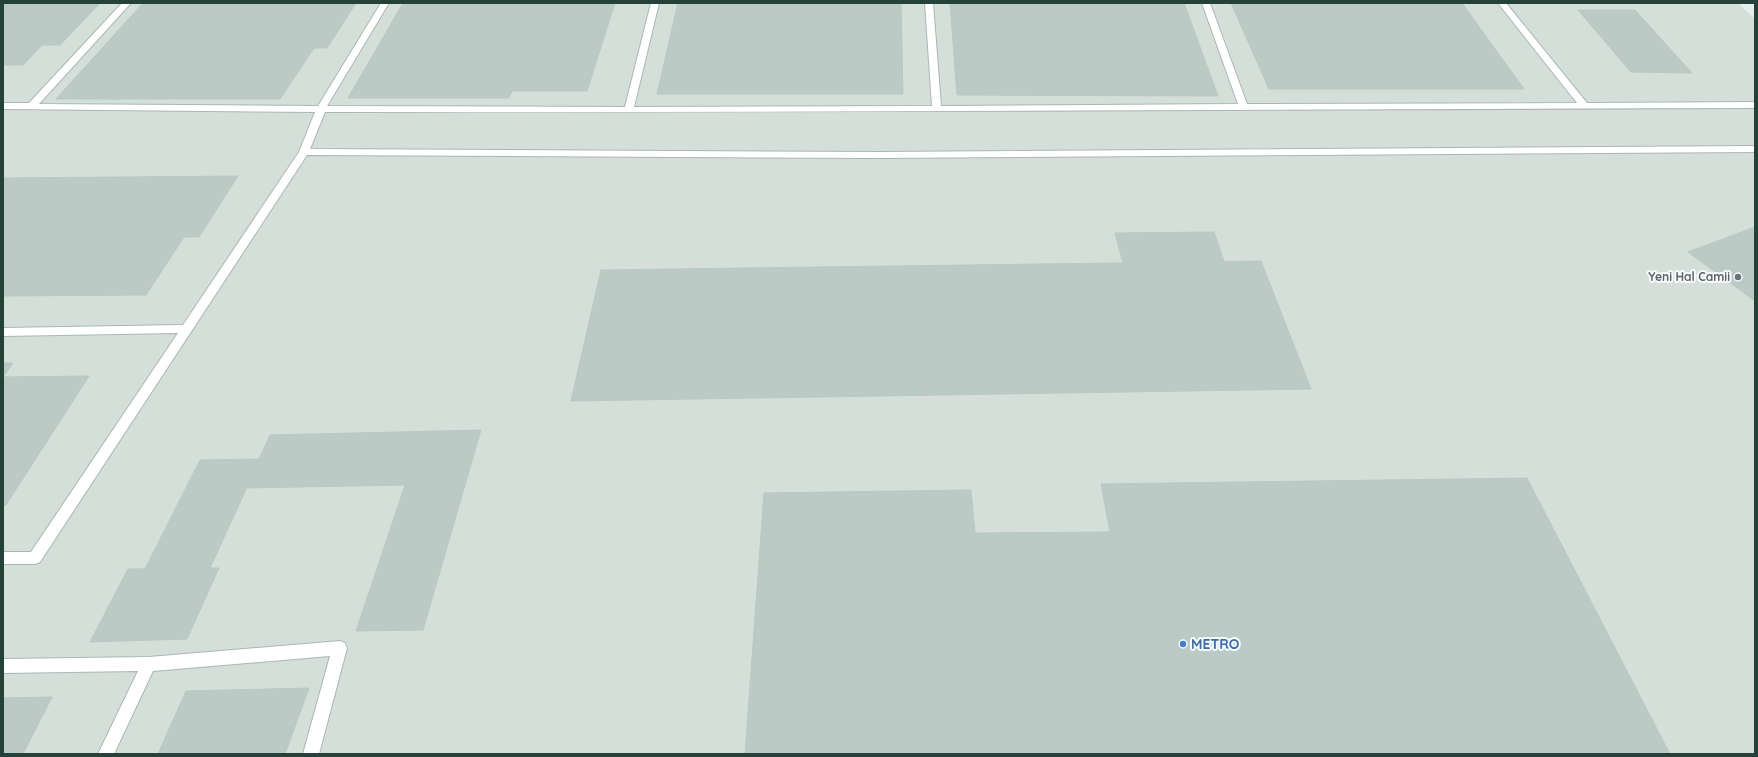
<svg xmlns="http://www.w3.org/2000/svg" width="1758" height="757" font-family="Quicksand,sans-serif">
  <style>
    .built { fill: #d4dfda }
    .building { fill: #bbcac4; stroke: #b8c9c2 }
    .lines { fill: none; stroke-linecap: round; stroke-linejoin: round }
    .minor-casing { stroke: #a8b8b2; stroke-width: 2 }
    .minor { fill: #fff; fill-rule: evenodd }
    .worship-dot { fill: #6b7280; stroke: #f7fbf9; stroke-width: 1.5 }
    .shop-dot { fill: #3f7fe0; stroke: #f7fbf9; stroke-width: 1.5 }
    .labels { text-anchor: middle; stroke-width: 4; stroke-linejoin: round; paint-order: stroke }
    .worship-label { font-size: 12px; font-weight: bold; fill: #5b616d; stroke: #f7fbf9; text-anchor: end }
    .near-shop-label { font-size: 14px; font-weight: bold; fill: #366cbe; stroke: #f7fbf9; text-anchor: start }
  </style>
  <rect width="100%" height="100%" fill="#e6efeb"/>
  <path class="built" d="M3,3H1738L1755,19V754H3Z"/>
  <g class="building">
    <path d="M3,3H100L60,45H42L23,65H3Z"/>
    <path d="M143,3H356L327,48H314L280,99H56Z"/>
    <path d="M403,3H615L587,91H512L509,98H348Z"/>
    <path d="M678,3H901L903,94H657Z"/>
    <path d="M950,3H1184L1218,96L957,95Z"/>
    <path d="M1231,3H1462L1524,89H1269Z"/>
    <path d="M1578,10H1635L1692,73L1631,72Z"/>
    <path d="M238,176L199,237H184L146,295L3,296V178Z"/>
    <path d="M1755,227V301L1688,252Z"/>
    <path d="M1214,232L1224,261L1123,263L1115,233Z"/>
    <path d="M1261,261L1311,389L571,401L601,270Z"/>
    <path d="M3,363H13L3,377L89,376L6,505H3Z"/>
    <path d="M481,430L423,630L356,631L405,485L246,488L270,435Z"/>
    <path d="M260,459L210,568L145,569L200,460Z"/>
    <path d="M1527,478L1670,754H745L764,493L971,490L975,533L1110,532L1101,484Z"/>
    <path d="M219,568L187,639L90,642L128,569Z"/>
    <path d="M309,688L285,754H158L186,691Z"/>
    <path d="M52,697L23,754H3V698Z"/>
  </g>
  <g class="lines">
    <defs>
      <g id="minor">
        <path d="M122,3H131L39,104L318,106L381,3H389L327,106L625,107L651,3H659L634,107L932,106L925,3H933L941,106L1238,104L1202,3H1210L1247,104L1577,103L1498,3H1506L1587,103L1755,102V108C1278,109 802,113 325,112L310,149L880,152L1755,146V152L880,158L307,155L40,562L35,564H3V552H31L178,333L3,336V328L183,325L299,152L315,112L3,109V103H29Z"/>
        <path d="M340,641L345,643L347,648L319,754H303L330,656L153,671L114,754H98L138,671L3,673V659L149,657Z"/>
      </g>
    </defs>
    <use href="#minor" class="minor-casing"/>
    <use href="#minor" class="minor"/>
  </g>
  <circle class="worship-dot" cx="1738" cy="277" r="4"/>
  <circle class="shop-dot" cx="1183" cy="644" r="4"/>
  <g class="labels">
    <g class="worship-label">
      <text x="1730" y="281">Yeni Hal Camii</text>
    </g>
    <g class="near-shop-label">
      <text x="1191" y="649">METRO</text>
    </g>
  </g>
  <rect width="1758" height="757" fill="none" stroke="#24423a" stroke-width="8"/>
</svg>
